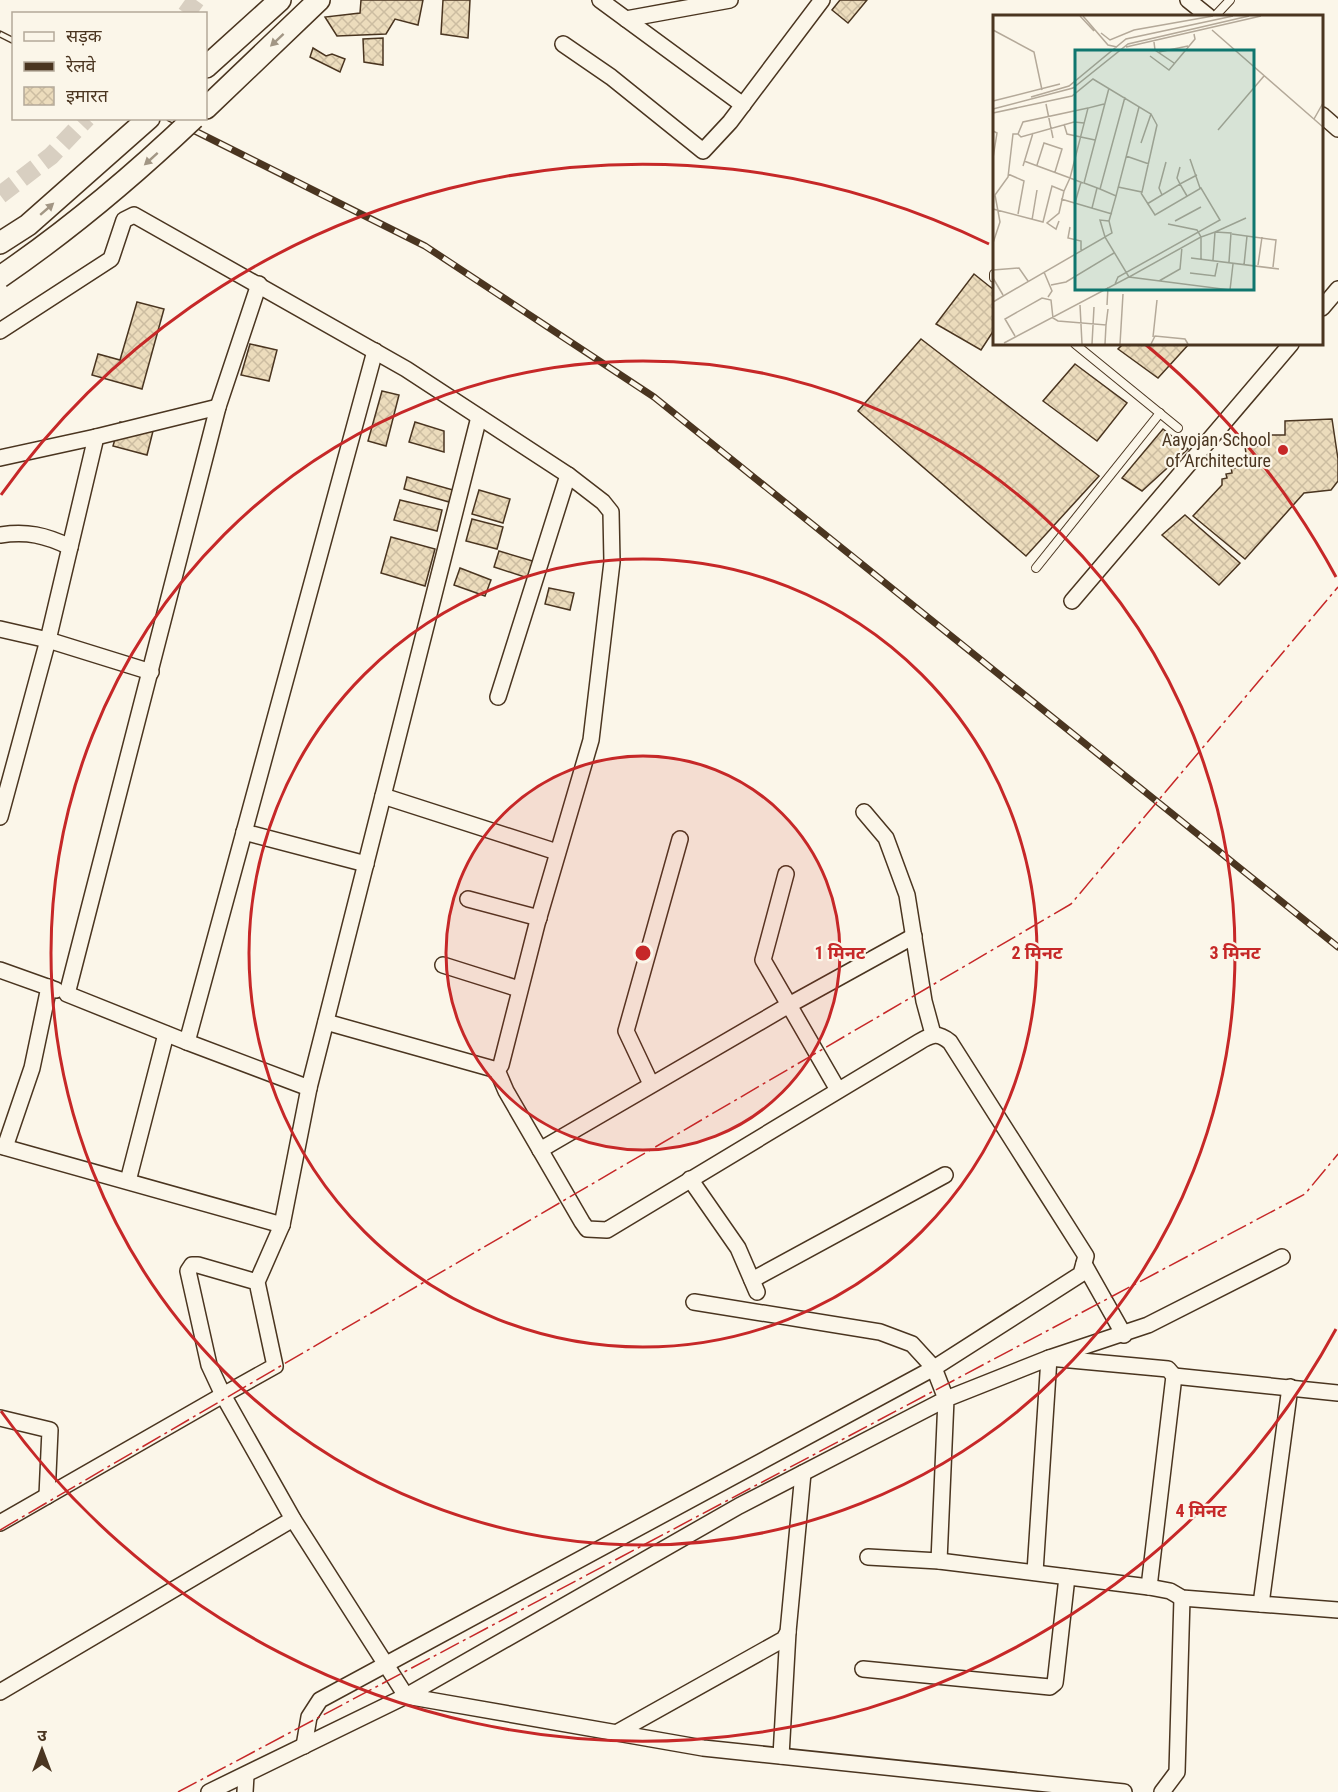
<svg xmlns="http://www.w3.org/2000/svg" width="1338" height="1792" font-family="'Roboto Condensed','Noto Sans Devanagari',sans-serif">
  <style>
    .building { fill: url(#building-cross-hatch); stroke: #4a3520; stroke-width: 1.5 }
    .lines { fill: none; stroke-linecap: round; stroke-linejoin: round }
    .tertiary-tunnel { stroke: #d8cfc1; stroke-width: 18; stroke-dasharray: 18 9; stroke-linecap: butt }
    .service-casing { stroke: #4a3520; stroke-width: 10 }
    .minor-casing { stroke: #4a3520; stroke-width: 18 }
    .secondary-casing { stroke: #4a3520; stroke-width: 24 }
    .service { stroke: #fbf6e9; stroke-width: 8 }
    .minor { stroke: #fbf6e9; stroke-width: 15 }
    .secondary { stroke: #fbf6e9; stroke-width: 21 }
    .rail-casing { stroke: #4a3520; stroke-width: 7 }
    .rail { stroke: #fbf6e9; stroke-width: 4.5; stroke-dasharray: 14; stroke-linecap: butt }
    .secondary-bridge-casing { stroke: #4a3520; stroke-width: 24; stroke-linecap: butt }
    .secondary-bridge { stroke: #fbf6e9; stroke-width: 21 }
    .power { stroke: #c62828; stroke-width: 1.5; stroke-dasharray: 21 4.5 3 4.5; stroke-linecap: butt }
    .oneway { fill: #a29684 }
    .ring { fill: none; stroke: #c62828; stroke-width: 3 }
    .poi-dot { fill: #c62828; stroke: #fbf6e9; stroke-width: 2 }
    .labels { text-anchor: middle; stroke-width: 4.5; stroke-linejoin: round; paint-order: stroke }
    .poi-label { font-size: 18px; fill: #4a3520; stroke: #fbf6e9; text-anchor: end }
    .inset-road { fill: none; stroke: #b4a999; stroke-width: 1.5 }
    .view { fill: #0f766e; fill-opacity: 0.15; stroke: #0f766e; stroke-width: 3 }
    .inset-edge { fill: none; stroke: #4a3520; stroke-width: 3 }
    .centre { fill: #c62828; stroke: #fbf6e9; stroke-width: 3 }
    .ring-label { font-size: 18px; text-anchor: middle; font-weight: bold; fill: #c62828; stroke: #fbf6e9; stroke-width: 4.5; stroke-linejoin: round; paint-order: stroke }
  </style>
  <defs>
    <pattern id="building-cross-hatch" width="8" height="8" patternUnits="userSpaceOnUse" patternTransform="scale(1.5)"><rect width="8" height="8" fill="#ecdcbc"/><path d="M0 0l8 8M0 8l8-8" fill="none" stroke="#ccbda1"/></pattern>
  </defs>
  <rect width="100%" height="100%" fill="#fbf6e9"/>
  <g class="building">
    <path d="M361,0H423L418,25L395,19L386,34L337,36L325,17L360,13Z"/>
    <path d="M443,0H470L468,38L441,34Z"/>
    <path d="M840,0H867L848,23L832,10Z"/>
    <path d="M383,38V65L364,62L363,39Z"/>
    <path d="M313,48L326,56L332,54L345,59L340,72L310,57Z"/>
    <path d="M974,274L994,290V330L981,350L936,324Z"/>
    <path d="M137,302L164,309L142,389L92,375L98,354L120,360Z"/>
    <path d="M921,339L1099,476L1026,556L858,411Z"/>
    <path d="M250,344L277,350L269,381L241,375Z"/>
    <path d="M1123,344H1189L1158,378L1118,349Z"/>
    <path d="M1075,364L1127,403L1097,441L1043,401Z"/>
    <path d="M382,391L399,395L386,446L368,441Z"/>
    <path d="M1332,419L1338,459V481L1331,490L1304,493L1245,559L1193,516L1222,485V479L1227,478L1226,474L1232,473L1231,467L1235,468L1241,461H1247L1245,446H1269V435H1285V421Z"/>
    <path d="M120,422L153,431L147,455L113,446Z"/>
    <path d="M415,422L444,431V452L409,442Z"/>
    <path d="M1163,429L1188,449L1142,491L1122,478Z"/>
    <path d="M407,477L453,490L449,502L404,489Z"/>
    <path d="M479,490L510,499L503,523L472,514Z"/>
    <path d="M400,500L442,510L437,531L394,520Z"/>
    <path d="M1185,515L1240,563L1219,585L1162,535Z"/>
    <path d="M472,519L503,527L497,549L466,541Z"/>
    <path d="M391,537L435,549L425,586L381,573Z"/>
    <path d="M499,551L536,562L531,579L494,567Z"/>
    <path d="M460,568L491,580L485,596L454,585Z"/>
    <path d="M549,588L574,593L570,610L545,604Z"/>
  </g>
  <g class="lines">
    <g class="tertiary-tunnel">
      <path d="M186,14L196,0"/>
      <path d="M0,195L51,156L87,118"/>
    </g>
    <defs>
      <g id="service">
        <path d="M1215,16L1230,0"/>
        <path d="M994,274V278"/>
        <path d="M1075,344L1178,428"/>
        <path d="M1036,568L1160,413"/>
      </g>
      <g id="minor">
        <path d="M600,0L743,105"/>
        <path d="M1188,0L1208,16"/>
        <path d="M626,19L730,0"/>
        <path d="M563,44L611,77L703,151L730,122L822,0"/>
        <path d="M1322,115L1338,129"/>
        <path d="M1322,308L1338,289"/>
        <path d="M0,331L111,259L124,220L134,215L406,369L568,475L498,697"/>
        <path d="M375,351L187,1042L309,1088L479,417"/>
        <path d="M0,458L96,437"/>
        <path d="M0,535C27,531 45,535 70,547"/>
        <path d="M1072,601L1291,344"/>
        <path d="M0,629L48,640L151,672"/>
        <path d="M383,796L557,852"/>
        <path d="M864,812L886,838L907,895L924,1001L933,1034"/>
        <path d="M0,817L48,640L96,437L218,407"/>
        <path d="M244,832L366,864"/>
        <path d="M786,874L763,960L789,1005L914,936"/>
        <path d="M468,899L539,918"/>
        <path d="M443,965L519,989"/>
        <path d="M0,970L56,990"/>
        <path d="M326,1022L497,1070L501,1065L537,924L591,740L612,562L611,512L603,502L568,475"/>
        <path d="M187,1042L67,994L218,407L259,284"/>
        <path d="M651,1084L626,1031L680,839"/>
        <path d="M0,1146L282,1225"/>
        <path d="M5,1147L32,1068L49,987"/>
        <path d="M540,1150L789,1005L838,1090"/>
        <path d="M690,1179L738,1248L757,1292"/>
        <path d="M128,1181L166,1034"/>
        <path d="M1084,1264L1124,1335"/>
        <path d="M752,1280L945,1175"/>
        <path d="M257,1282L198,1265H192L188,1271L209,1365L223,1395L275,1366L257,1282L282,1225L309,1088"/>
        <path d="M694,1302L880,1332L912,1344L934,1368L946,1399L739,1506L406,1696L703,1748L1124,1792"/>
        <path d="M1174,1376L1338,1393"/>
        <path d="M0,1418L50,1430L47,1496"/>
        <path d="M0,1523L223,1395L293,1519L406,1696L209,1792"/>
        <path d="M868,1557L939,1561L1149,1587L1170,1591L1182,1598L1338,1610"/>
        <path d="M939,1561L946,1399L1049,1358L1168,1369L1174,1376L1149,1587"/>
        <path d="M1035,1572L1049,1358L1148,1325L1282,1257"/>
        <path d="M1261,1604L1290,1387"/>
        <path d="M863,1669L1050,1687L1055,1683L1056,1675L1067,1577"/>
        <path d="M0,1692L293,1519"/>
        <path d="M616,1733L784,1639L788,1632L803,1473"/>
        <path d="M304,1746L309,1717L320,1700L934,1368L1081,1274L1086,1256L950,1042C938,1032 932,1034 919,1042L607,1230L587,1229L582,1222L506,1091L497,1070"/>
        <path d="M781,1756L788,1632"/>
        <path d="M245,1792L246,1775"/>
        <path d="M1162,1792L1177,1772L1182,1598"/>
      </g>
      <g id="secondary">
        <path d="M206,67L280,0"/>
        <path d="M206,108L319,0"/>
        <path d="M0,243L28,225L149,118"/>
      </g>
    </defs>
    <use href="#service" class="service-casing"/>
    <use href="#minor" class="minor-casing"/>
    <use href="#secondary" class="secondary-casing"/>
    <use href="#service" class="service"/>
    <use href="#minor" class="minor"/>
    <use href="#secondary" class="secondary"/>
    <defs>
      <g id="rail">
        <path d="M0,34L14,41"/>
        <path d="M169,118L425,246L654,397L1338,947"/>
      </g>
    </defs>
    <use href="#rail" class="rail-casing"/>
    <use href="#rail" class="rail"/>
    <defs>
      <path id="secondary-bridge" d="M0,277C69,230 133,176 194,118"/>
    </defs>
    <use href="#secondary-bridge" class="secondary-bridge-casing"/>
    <use href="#secondary-bridge" class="secondary-bridge"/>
    <g class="power">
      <path d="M0,1530L1071,904L1338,587"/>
      <path d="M178,1792L1305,1194L1338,1154"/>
    </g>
  </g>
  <defs><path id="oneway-solid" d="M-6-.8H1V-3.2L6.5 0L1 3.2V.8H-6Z" transform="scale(1.5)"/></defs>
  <g class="oneway">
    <use href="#oneway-solid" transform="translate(277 40) rotate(137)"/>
    <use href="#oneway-solid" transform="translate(151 159) rotate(138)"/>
    <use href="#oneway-solid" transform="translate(47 209) rotate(-41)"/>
  </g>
  <circle cx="643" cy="953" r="197" fill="#c62828" fill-opacity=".12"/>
  <g class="ring">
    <circle cx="643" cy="953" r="197"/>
    <circle cx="643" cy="953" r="394"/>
    <circle cx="643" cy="953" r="592"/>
    <path d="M1336 1329A789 789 0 0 1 1 1411M1 495A789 789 0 0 1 989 244M1145 344A789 789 0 0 1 1336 577"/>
  </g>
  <circle class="poi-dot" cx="1283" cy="450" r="6"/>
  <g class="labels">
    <g class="poi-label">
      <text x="1271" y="446">Aayojan School<tspan x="1271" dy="21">of Architecture</tspan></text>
    </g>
  </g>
  <g transform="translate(993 15)">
    <rect width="330" height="330" fill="#fbf6e9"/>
    <path class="inset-road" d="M87,1L101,16M90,1L115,30L124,32M0,15L41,37L49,75M219,15L330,112M108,18L117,25L141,15L220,1M161,27L162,35L181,48M133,32L268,1M166,37L195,31M157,41L176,55L202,24L201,19M38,82L76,71L133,24L240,1M132,82L107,174L123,181L146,92M0,86L67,69M53,89L60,123M0,94L80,73L135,29L256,1M0,98L79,81L100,64L158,99L148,128M321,104L330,88M71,109L74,119L102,125M225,115L271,61M0,116L4,118L0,143M25,119L28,122L81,107L91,108M133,141L156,149M197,144L207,173M44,150L51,128L69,134L62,157M30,151L40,118M187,152L184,163L187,169L204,160M15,159L31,166L25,199M90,168L77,163L95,93L111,89M125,172L149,177L164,110L158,99M107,174L91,168L116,73M2,180L15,162L20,119H25L30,107L95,93M169,180L166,173L173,147M68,184L119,199M82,188L88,167M154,189L187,169L194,181M99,193L104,173M0,194L50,207L59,171L71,176L77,163L31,146M39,205L44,175M66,206L63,214L54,208L66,198L71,176M116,206L107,205L112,222L119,218L116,206L123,181M182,206L208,192M175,209L204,215L208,222L136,262L237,275L240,249M77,212L75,223L88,226V235M239,219L283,225L280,252M0,228L7,207L2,180M198,243L286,254M208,244V222L222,217L238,218L236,247M220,245L222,217L253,203M251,250L254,221M265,250L269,222M0,255L26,253L35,266M51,257L59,276L55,282M197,258L222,261L225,246M0,263L10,280M166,266L187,254L189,232M122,269L125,262L227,205L208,173L162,200L148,178M58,270L73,267L121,238M0,287L112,222L136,262L11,328M87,290L89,329M114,290L115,272M22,321L12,304L49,283L58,285L60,303L65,306L113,310L115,294M160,322L164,285M99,329L101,292M112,329L113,310M127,329L130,279M158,329L162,321L192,324L195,329"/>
    <path class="view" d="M82,35H261V275H82Z"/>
    <rect width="330" height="330" class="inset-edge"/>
  </g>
  <circle cx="643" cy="953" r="9" class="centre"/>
  <g class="ring-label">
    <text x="840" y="959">1 मिनट</text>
    <text x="1037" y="959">2 मिनट</text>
    <text x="1235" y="959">3 मिनट</text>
    <text x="1201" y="1517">4 मिनट</text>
  </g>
  <rect x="12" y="12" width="195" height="108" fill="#fbf6e9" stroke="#b4a999" stroke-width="1.5"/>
  <rect x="24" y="32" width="30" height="9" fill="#fbf6e9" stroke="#b4a999" stroke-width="1.5"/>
  <text x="66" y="42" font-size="18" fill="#4a3520">सड़क</text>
  <rect x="24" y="62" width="30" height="9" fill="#4a3520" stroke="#b4a999" stroke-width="1.5"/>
  <text x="66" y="72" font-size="18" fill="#4a3520">रेलवे</text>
  <rect x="24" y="87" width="30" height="18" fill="url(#building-cross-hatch)" stroke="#b4a999" stroke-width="1.5"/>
  <text x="66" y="102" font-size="18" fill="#4a3520">इमारत</text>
  <g transform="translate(42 1750)" stroke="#fbf6e9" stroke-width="4.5" paint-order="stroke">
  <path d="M0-4.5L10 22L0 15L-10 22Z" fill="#4a3520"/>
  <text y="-9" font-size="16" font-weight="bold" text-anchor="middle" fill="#4a3520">उ</text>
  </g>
</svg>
